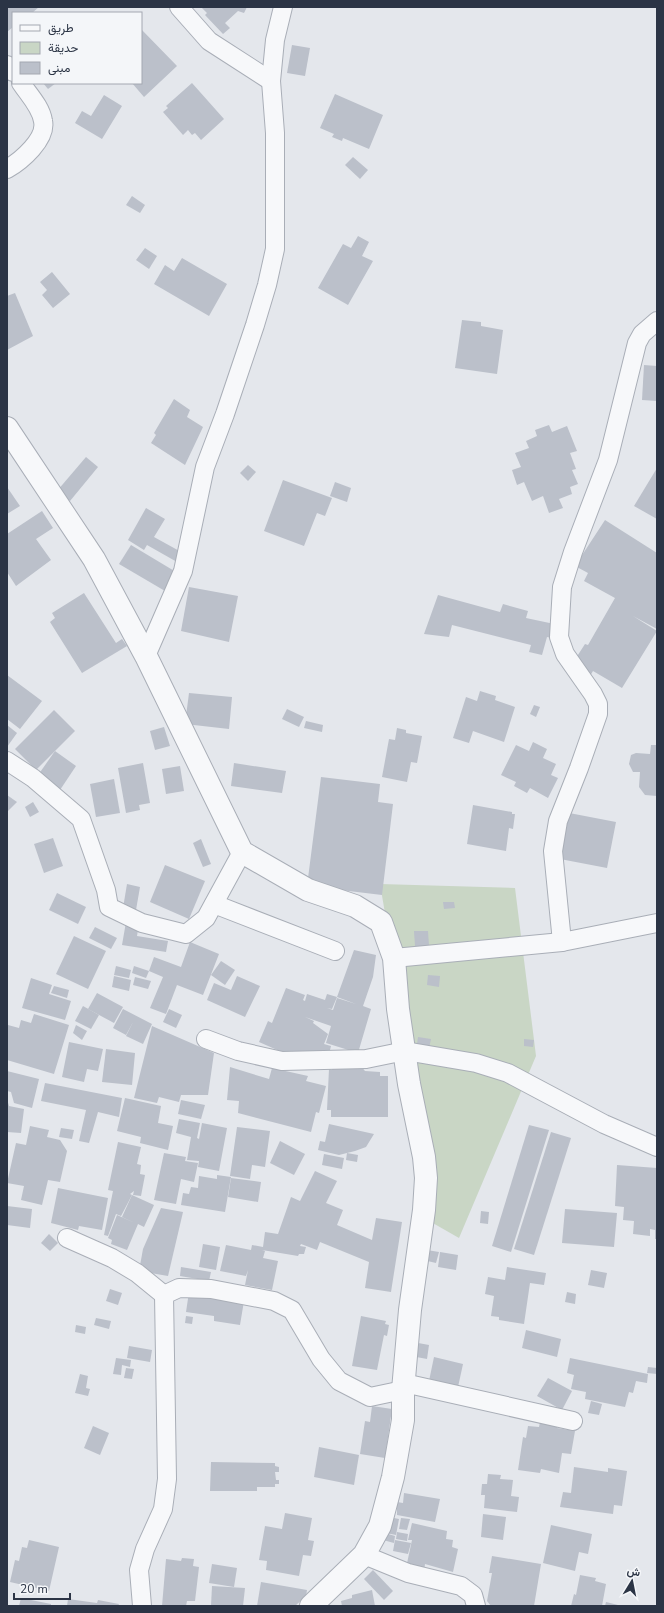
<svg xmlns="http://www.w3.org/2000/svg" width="664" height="1613" font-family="'Nunito Sans',Vazirmatn,sans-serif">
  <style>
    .green { fill: #c9d6c5 }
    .building { fill: #bbc0ca }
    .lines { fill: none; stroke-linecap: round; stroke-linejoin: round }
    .minor-casing { stroke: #a9aeb7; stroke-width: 20 }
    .tertiary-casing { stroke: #a9aeb7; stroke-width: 24 }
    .minor { stroke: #f7f8fa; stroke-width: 18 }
    .tertiary { stroke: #f7f8fa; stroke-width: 22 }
  </style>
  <rect width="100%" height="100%" fill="#e4e7ec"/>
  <path class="green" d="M380,884L515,888L536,1056L459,1238L431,1222L426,1152Z"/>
  <g class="building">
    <path d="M7,7H39L32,13H13V27L7,32Z"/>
    <path d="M201,7H247L244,13L238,11L225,23L230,28L223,34L205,15L207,13Z"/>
    <path d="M141,29L177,66L144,97L132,83H141Z"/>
    <path d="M292,45L310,48L305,76L287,73Z"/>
    <path d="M43,83H56L48,89Z"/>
    <path d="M192,83L224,119L201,140L195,133L192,135L188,130L183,135L163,112L168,108L166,106Z"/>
    <path d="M335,94L383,115L369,149L343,138L342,141L332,137L334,134L320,128Z"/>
    <path d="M104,95L122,106L102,139L75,123L82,111L91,116Z"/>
    <path d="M353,157L368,170L360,179L345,165Z"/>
    <path d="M132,196L145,205L140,213L126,205Z"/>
    <path d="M358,236L369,242L362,256L373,261L348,305L318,288L343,244L351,248Z"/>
    <path d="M145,248L157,256L149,269L136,260Z"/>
    <path d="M182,258L227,284L209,316L154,284L165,265L174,271Z"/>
    <path d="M52,272L70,294L53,308L42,295L47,290L40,282Z"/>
    <path d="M15,293L33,336L7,350V296Z"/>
    <path d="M462,320L481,322V326L503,330L497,374L455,368Z"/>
    <path d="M644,365L657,366V401L642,400Z"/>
    <path d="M174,399L190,410L187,417L203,427L185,465L151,443L156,435L154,433Z"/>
    <path d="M549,425L552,432L567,426L577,451L570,453L576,469L572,470L578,484L570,487L572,494L559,499L563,508L549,513L543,496L532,501L524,482L517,485L512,470L521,467L515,453L529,448L526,441L537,436L535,430Z"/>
    <path d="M86,457L98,467L70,501L57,491Z"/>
    <path d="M248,465L256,472L248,481L240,473Z"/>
    <path d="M657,468V519L634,506Z"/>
    <path d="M283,480L332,498L325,516L317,513L304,546L264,531Z"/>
    <path d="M335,482L351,488L347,502L330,496Z"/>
    <path d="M7,487L20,506L7,514Z"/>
    <path d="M146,508L165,519L154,537L183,553L177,562L147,545L144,550L128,540Z"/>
    <path d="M42,511L53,528L36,539L51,560L16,586L7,572V534Z"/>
    <path d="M605,520L657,553V629L633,616L657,631L622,688L593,671L590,676L578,669L582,662L576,658L585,644L588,645L615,598L584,581L588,573L575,566Z"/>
    <path d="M131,545L176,572L165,591L119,564Z"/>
    <path d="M189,587L238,596L229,642L181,631Z"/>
    <path d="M84,593L116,643L122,639L127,646L82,673L50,622L55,618L52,613Z"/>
    <path d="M438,595L500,612L503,604L528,611L526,618L559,625L556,639L547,637L542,655L529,652L531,645L452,625L449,637L424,634Z"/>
    <path d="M7,675L42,701L20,729L7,719Z"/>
    <path d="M480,691L496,696L495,700L515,707L504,742L473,731L469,743L453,738L466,697L477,701Z"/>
    <path d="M189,693L232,697L229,729L185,724Z"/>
    <path d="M534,705L540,707L536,717L530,714Z"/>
    <path d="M287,709L304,717L299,727L282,719Z"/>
    <path d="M54,710L75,731L36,770L15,749Z"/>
    <path d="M306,721L323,725L322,732L304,728Z"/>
    <path d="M7,725L17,733L7,747Z"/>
    <path d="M164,727L170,746L155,750L150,731Z"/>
    <path d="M397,728L406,730V733L422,736L417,763L411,762L407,782L382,777L389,739L395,740Z"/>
    <path d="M533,742L547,749L543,758L556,764L551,775L558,778L548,798L530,788L527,793L514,786L516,782L501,775L516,745L529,751Z"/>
    <path d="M651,745H657V796L645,795L639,787L640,772H633L629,764L631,755L636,753L650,754Z"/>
    <path d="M55,751L76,766L58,793L36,778Z"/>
    <path d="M143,763L150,803L139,805L140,810L126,813L118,768Z"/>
    <path d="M234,763L286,771L282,793L231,786Z"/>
    <path d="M180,766L184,791L166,794L162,769Z"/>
    <path d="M321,777L380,784L378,802L393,804L382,895L307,886Z"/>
    <path d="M114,779L120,813L96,817L90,784Z"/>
    <path d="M7,795L17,802L7,812Z"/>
    <path d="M33,802L39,812L30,817L25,807Z"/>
    <path d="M473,805L512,812V814H515L513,829L509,828L506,851L467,844Z"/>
    <path d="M564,812L616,822L607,868L560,859L564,842L558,841Z"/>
    <path d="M53,838L63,866L44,873L34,844Z"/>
    <path d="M201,839L211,864L203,867L193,843Z"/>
    <path d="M165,865L205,881L189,919L150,902Z"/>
    <path d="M127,884L140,887L136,910L123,908Z"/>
    <path d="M57,893L86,907L78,924L49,910Z"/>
    <path d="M443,902H454L455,908L444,909Z"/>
    <path d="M126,922L139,924L137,936L168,941L166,952L122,945Z"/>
    <path d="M95,927L117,938L111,949L89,938Z"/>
    <path d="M414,931H428L429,946H415Z"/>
    <path d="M74,936L106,951L88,989L56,974Z"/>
    <path d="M190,942L219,954L203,995L177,985L166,1014L150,1008L163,977L149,971L154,957L181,967Z"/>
    <path d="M354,950L376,955L373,977L363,1006L371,1009L358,1053L326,1043L331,1026L305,1017L314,1021L313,1023L328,1034L324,1044L331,1046L329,1054L284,1053L259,1042L268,1021L272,1023L286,988L305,995L303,1000L305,1001L307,994L325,1000L327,994L337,997L332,1009L327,1008L333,1010L337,998L356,1004L337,997Z"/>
    <path d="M221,961L235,970L225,985L211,975Z"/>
    <path d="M116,966L131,970L129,978L114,975Z"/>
    <path d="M134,966L149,971L146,978L132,973Z"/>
    <path d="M428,975L440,976L439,987L427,985Z"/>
    <path d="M114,976L131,980L129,991L112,987Z"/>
    <path d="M237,976L260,986L245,1017L207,1000L214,983L231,990Z"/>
    <path d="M135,977L151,981L148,989L133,985Z"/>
    <path d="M31,978L52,985L49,994L71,1001L65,1020L22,1008Z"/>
    <path d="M54,986L69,990L67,998L51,993Z"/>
    <path d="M97,993L123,1007L114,1023L88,1009Z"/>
    <path d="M83,1006L99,1015L91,1029L75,1021Z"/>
    <path d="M123,1009L152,1024L143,1044L126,1036L133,1022L126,1035L113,1028Z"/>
    <path d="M169,1009L182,1015L176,1028L163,1022Z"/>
    <path d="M34,1014L69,1025L54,1074L7,1060L8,1025L19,1028L21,1020L31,1023Z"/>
    <path d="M76,1025L87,1031L82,1040L73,1033Z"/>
    <path d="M152,1026L214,1053L208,1095H181L179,1102L159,1097L157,1103L134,1098Z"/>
    <path d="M418,1037L431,1039L428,1053L416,1051Z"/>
    <path d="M524,1039L534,1040L533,1047L524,1046Z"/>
    <path d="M69,1042L103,1049L98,1071L87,1069L84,1082L62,1077Z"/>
    <path d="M106,1049L135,1053L132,1085L102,1082Z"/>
    <path d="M333,1063L359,1064L365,1071L380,1072V1076H388V1117H331V1110H327L329,1069L332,1070Z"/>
    <path d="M230,1067L269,1079L272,1068L308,1076L306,1081L326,1086L319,1113L316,1112L311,1132L238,1113L239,1101L227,1100Z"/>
    <path d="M7,1071L39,1079L32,1108L14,1103L11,1092L7,1091Z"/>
    <path d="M45,1083L122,1098L119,1117L98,1112L89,1143L79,1141L86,1110L41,1101Z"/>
    <path d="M125,1098L161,1106L158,1123L173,1126L168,1150L140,1143L141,1137L117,1131Z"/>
    <path d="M7,1099L9,1106L24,1109L21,1133L7,1132Z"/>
    <path d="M181,1100L205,1105L201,1119L178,1114Z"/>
    <path d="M179,1119L200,1123L197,1138L199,1139L202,1123L227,1128L219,1171L198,1167L199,1161L187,1160L191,1137L176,1133Z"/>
    <path d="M329,1124L374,1134L366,1147L355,1151L339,1155L318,1150L320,1141L325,1142Z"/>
    <path d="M529,1125L549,1130L511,1252L492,1246Z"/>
    <path d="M30,1126L49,1130L47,1137L60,1140L67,1151L60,1182L48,1180L42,1205L21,1200L24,1186L7,1183L16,1143L26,1145Z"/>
    <path d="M237,1127L270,1131L265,1167L252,1165L250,1179L230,1176Z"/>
    <path d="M61,1128L74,1130L72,1139L59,1137Z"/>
    <path d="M551,1132L571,1138L534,1255L514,1249Z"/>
    <path d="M280,1141L305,1154L294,1175L270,1163Z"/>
    <path d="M118,1142L141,1147L137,1164L141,1165L140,1174L145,1175L141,1196L133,1195L134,1191L130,1194L132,1195L121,1216L116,1214L108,1236L104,1235L113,1191L108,1190Z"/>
    <path d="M164,1153L186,1157L185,1161L198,1163L194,1182L181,1179L176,1204L154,1200Z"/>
    <path d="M347,1153L358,1155L357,1162L346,1160Z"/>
    <path d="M324,1154L344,1158L342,1169L322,1165Z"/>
    <path d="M617,1165L657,1168V1239H655V1230L650,1229V1236L633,1234L634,1221L623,1220L624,1207L615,1206Z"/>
    <path d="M315,1171L337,1181L326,1203L343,1210L337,1225L372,1240L376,1218L402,1222L391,1292L365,1288L369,1262L320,1242L317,1250L301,1244L300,1246L306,1247L304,1254H299L298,1256L262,1250L265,1251L263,1258L278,1261L272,1290L245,1285L248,1270L246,1276L220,1271L226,1245L251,1250L252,1245L263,1247L265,1232L278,1234L291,1197L300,1201Z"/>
    <path d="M217,1175L231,1177L225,1212L181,1205L183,1193L189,1194L191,1187L198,1188L199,1176L217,1179Z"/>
    <path d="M231,1178L261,1182L258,1202L228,1197Z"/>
    <path d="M58,1188L108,1198L102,1230L79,1226L78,1230L51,1223Z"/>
    <path d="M132,1195L154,1205L144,1227L138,1224L127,1250L111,1244L112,1240L108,1238L117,1215L135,1223L122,1217Z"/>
    <path d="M7,1206L32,1209L30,1228L7,1225Z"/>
    <path d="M161,1208L183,1212L168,1276L139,1271L143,1249Z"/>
    <path d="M565,1209L617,1213L614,1247L562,1243Z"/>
    <path d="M481,1211L489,1212L488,1224L480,1223Z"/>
    <path d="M49,1234L58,1243L50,1251L41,1243Z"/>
    <path d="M203,1244L220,1247L216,1270L199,1267Z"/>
    <path d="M421,1249L439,1252L436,1263L419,1259Z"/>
    <path d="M440,1252L458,1255L456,1270L438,1267Z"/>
    <path d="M181,1267L211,1272L209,1281L180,1276Z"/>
    <path d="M507,1267L546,1273L544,1285L530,1283L524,1324L499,1320V1317L491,1316L494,1296L485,1294L488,1277L505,1280Z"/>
    <path d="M591,1270L607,1273L604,1288L588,1285Z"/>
    <path d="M110,1289L122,1293L118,1305L106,1301Z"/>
    <path d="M189,1292L244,1301L240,1325L214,1321V1316L186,1312Z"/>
    <path d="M567,1292L576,1294L575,1304L565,1302Z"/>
    <path d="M186,1316L193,1317L192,1324L185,1323Z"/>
    <path d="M361,1316L386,1321L385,1324L389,1325L387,1336L384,1335L377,1370L352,1366Z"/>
    <path d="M96,1318L111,1321L109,1329L94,1325Z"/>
    <path d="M76,1325L86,1327L85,1334L75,1332Z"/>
    <path d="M526,1330L561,1339L557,1357L522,1348Z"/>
    <path d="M413,1342L429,1345L427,1359L411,1356Z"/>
    <path d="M129,1346L152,1350L150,1362L127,1358Z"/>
    <path d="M434,1357L463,1364L458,1387L429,1381Z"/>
    <path d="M116,1358L131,1360L130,1367L122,1365L121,1375L113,1374Z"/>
    <path d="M570,1358L648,1374L647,1383L636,1381L633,1393L629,1392L625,1407L585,1399L586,1392L571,1389L574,1375L567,1373Z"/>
    <path d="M648,1367L657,1368V1374L647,1373Z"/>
    <path d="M126,1368L134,1369L132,1379L124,1378Z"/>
    <path d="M80,1374L88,1376L86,1388L90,1389L88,1396L75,1393Z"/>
    <path d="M548,1378L572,1391L562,1410L537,1396Z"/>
    <path d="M591,1401L602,1404L599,1415L588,1413Z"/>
    <path d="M372,1406L392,1409L385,1458L360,1454L365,1421L370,1422Z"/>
    <path d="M540,1422L558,1425L557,1428L575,1431L571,1454L562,1453L559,1473L541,1469L540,1473L518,1470L523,1437L526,1438L528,1426L539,1427Z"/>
    <path d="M93,1426L109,1433L100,1455L84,1448Z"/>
    <path d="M319,1447L359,1455L354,1485L314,1477Z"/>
    <path d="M211,1462L275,1463V1466L279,1467V1472H275L276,1480H279V1484H275V1487H257V1491H210Z"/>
    <path d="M574,1467L608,1472V1468L627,1471L622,1506L614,1505L613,1514L560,1507L563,1492L571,1493Z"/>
    <path d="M488,1474L501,1475L500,1479L513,1480L511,1496L519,1497L517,1512L484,1508L485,1495H481L482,1484H487Z"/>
    <path d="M404,1493L440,1499L435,1522L397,1515V1502L403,1503Z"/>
    <path d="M285,1513L312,1518L308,1540L314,1541L311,1556L303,1555L299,1576L266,1570L267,1561L259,1560L265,1526L282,1529Z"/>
    <path d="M483,1514L506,1517L503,1540L481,1537Z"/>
    <path d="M389,1517L399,1519L396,1535L386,1533Z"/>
    <path d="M401,1518L410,1519L407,1530L399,1529Z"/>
    <path d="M412,1523L447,1531L446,1539L453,1540L452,1547L458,1549L453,1572L425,1564L424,1572L406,1568L412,1540H408Z"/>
    <path d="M551,1525L592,1534L588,1554L579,1552L575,1571L543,1563Z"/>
    <path d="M397,1532L408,1534L407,1541L396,1539Z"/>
    <path d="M385,1533L395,1536L394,1543L383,1540Z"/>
    <path d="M29,1540L59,1547L49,1591L10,1582L15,1560L19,1561L22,1547L27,1548Z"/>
    <path d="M395,1540L411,1543L408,1554L393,1551Z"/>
    <path d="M492,1556L541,1564L534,1606H491L487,1601L492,1573H489Z"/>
    <path d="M182,1558L194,1559L193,1566L199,1567L195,1601H187L186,1606H162L166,1559L181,1561Z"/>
    <path d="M212,1564L237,1568L234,1587L209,1583Z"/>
    <path d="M373,1570L393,1591L384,1600L364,1579Z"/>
    <path d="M580,1575L596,1578L595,1581L606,1584L602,1606H571L574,1594L576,1595Z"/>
    <path d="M261,1582L307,1590L306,1596L295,1606H257Z"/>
    <path d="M212,1586L245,1588L243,1606H211Z"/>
    <path d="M372,1590L375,1606H342L341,1601L352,1598V1595Z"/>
    <path d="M21,1598L51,1604V1606H19Z"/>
    <path d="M68,1599L97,1603L98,1600L119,1604L118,1606H67Z"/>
    <path d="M606,1602L618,1605V1606H605Z"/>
  </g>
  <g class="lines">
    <defs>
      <g id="minor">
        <path d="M179,7L209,41L271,81"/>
        <path d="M7,65L13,72"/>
        <path d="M7,169C21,161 47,139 43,121C41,107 29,95 21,83"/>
        <path d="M146,656L183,571L205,467L225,414L255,325L267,285L275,249V133L271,81L275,40L283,7"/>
        <path d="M7,761L33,778L81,819L106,890L109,907L142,923L186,934L206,918L242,852"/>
        <path d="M214,904L335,951"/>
        <path d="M562,942L553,851L558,821L579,768L598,714V704L593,694L565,654L559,637L562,587L573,552L608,460L637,343L642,334L657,321"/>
        <path d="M394,958L562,942L657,923"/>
        <path d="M206,1039L238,1051L282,1061L366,1059L405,1051L476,1063L508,1073L604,1124L657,1147"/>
        <path d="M67,1238L112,1258L137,1273L164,1295"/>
        <path d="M404,1383L573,1421"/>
        <path d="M364,1555L408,1573L461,1586L473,1595L476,1606"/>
        <path d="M142,1606L139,1570L145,1549L163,1509L167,1479L164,1295L179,1288L211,1289L274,1301L292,1310L321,1359L339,1381L370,1397L403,1390"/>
      </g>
      <path id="tertiary" d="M7,428L94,559L146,656L242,852L308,890L355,906L381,922L394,958L398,1009L409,1084L424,1157L426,1178L424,1210L410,1310L403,1390V1420L393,1477L380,1526L364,1555L311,1606"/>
    </defs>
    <use href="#minor" class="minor-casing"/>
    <use href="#tertiary" class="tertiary-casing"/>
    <use href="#minor" class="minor"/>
    <use href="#tertiary" class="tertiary"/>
  </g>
  <rect width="664" height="1613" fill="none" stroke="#2b3445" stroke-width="16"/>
  <rect x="12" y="12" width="130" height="72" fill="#f4f6f9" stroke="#a4a8b1"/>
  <rect x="20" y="25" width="20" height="6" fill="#f7f8fa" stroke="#a4a8b1"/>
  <text x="48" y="32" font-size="12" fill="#2b3445">طريق</text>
  <rect x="20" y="42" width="20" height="12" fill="#c9d6c5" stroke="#a4a8b1"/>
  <text x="48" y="52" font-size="12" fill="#2b3445">حديقة</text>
  <rect x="20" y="62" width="20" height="12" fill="#bbc0ca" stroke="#a4a8b1"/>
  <text x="48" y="72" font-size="12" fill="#2b3445">مبنى</text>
  <g transform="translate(632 1581) rotate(10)" stroke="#f4f6f9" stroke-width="3" paint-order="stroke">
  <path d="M0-3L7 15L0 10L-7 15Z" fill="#2b3445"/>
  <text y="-6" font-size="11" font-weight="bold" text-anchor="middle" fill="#2b3445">ش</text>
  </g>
  <path d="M14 1593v6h56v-6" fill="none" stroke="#2b3445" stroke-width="2"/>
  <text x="20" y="1593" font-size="12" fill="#2b3445" stroke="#f4f6f9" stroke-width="3" paint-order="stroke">20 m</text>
</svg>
